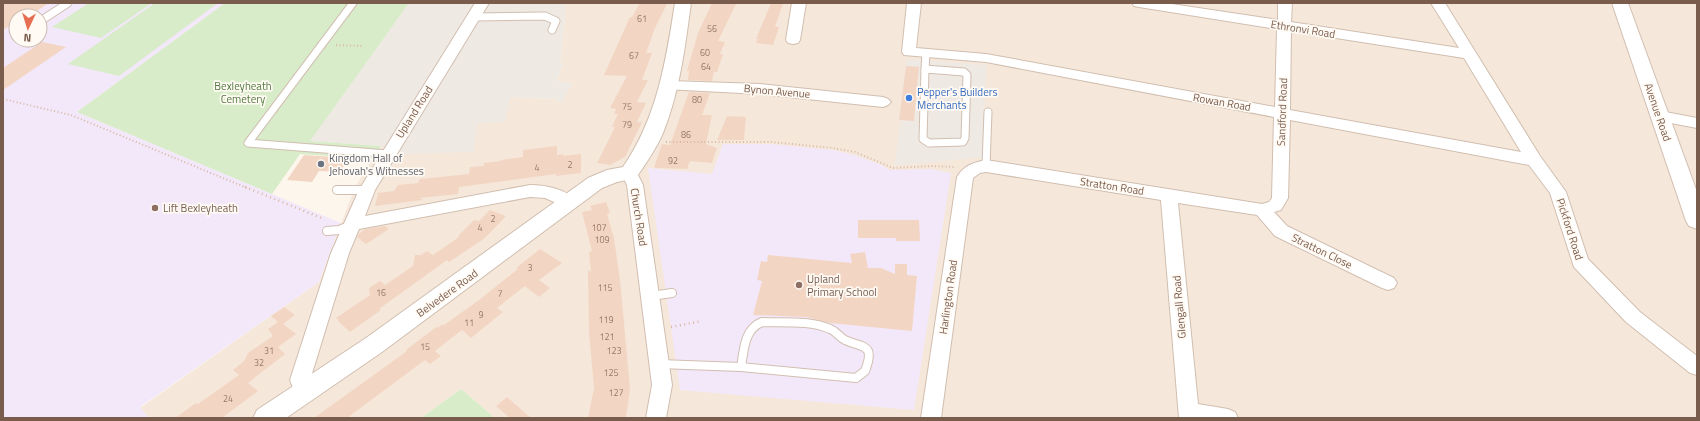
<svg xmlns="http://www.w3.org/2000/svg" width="1700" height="421" font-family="'Titillium Web',sans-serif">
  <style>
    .residential { fill: #f5e8da }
    .industrial { fill: #efe9e4 }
    .education { fill: #f3e8fa; fill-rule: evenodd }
    .green { fill: #d8ecc9 }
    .building { fill: #f3d5c3 }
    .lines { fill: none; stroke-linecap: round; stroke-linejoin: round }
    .service-far1-casing { stroke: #d1beb0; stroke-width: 9 }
    .service-casing { stroke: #d1beb0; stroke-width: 10 }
    .minor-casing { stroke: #d1beb0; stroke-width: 2 }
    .tertiary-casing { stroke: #d1beb0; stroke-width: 2 }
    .path-far1 { stroke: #d9b8a5; stroke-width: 2; stroke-dasharray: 1 2.5; stroke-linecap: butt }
    .path { stroke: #d9b8a5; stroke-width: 2.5; stroke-dasharray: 1 3.5; stroke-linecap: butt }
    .service-far1 { stroke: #fff; stroke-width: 7 }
    .service { stroke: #fff; stroke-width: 8 }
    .minor { fill: #fff; fill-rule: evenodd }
    .tertiary { fill: #fff; fill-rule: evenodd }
    .shop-dot { fill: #3f7fe0; stroke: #fffaf3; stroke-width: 1.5 }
    .worship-dot { fill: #6b7280; stroke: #fffaf3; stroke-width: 1.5 }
    .education-dot { fill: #8d6e63; stroke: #fffaf3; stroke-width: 1.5 }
    .labels { text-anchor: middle; stroke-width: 3.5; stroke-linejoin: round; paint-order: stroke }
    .number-label { font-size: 9px; fill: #987a6a }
    .street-label { font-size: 11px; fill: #7a5c4d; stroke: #fffaf3 }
    .park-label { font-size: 11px; fill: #537a41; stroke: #fffaf3 }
    .shop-label { font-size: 11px; fill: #366cbe; stroke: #fffaf3; text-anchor: start }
    .worship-label { font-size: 11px; fill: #5b616d; stroke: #fffaf3; text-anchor: start }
    .education-label { font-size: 11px; fill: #785e54; stroke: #fffaf3; text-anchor: start }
  </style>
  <rect width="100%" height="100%" fill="#fdf6ec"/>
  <path class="residential" d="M565,3H1697V418H495L461,389L421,418H149L140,408L319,282L355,187L381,146L397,154L478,123L511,97L557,99L572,83L557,81L563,62H560L565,16Z"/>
  <g class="industrial">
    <path d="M409,3H565V16L560,62H563L557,81L572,83L563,102L557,101V99L511,97L504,122L478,123L473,152L397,154L381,146L309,141Z"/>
    <path d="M907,59L986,65L983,157L894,166L901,120L899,119Z"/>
  </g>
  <g class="education">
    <path d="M3,3H225L77,112L341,223L319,282L140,407L149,418H3ZM16,16H40V40H16Z"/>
    <path d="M723,144H770L833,150L854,155L884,166L889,170L930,169L951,173L914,410L680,390L648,168L712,174Z"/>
  </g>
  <g class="green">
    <path d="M89,3H152L101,38L52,27Z"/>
    <path d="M155,3H218L119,76L68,64Z"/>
    <path d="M225,3H409L310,141L381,146L373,159L300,154L272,194L77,112Z"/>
    <path d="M461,389L495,418H421Z"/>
  </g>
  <g class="building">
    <path d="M3,3H49L29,16H16V26L11,25L3,30Z"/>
    <path d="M640,3L667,4L655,28L646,53H652L642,80H648L637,102L646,103L637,122H642L625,157L610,165L597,163L615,127H612L618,114H614L616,109L610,108L627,76L604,75L630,17H632Z"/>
    <path d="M712,3L736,4L718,41L725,42L720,54H723L717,72H714L712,81L688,80L689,71H687L698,33Z"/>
    <path d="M771,3H783L775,27H779L773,45L756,43L758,39H756Z"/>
    <path d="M42,42L66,47L3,90V68Z"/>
    <path d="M906,66L919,67L914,121L899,120Z"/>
    <path d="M689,92L710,93L702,115H712L706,144L717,148L712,163L690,161L687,169L655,168V167H654L662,144L670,145Z"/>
    <path d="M727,116L746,117L744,140H717Z"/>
    <path d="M557,146V155L564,154L563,156L581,154V173L556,176V174L459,187L458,194L420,198L423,200L375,206L378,193L394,191L398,185L418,183L420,179L469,174L470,167L484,166V163L501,161V160L523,157V150Z"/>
    <path d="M304,155L349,158L340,172L319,171L312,182L287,180Z"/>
    <path d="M606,202L610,213L607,214L614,238L620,280L630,389L626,418H588L594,388L589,333L588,270L591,272L589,252L592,251L582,212L592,210L590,206Z"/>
    <path d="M490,210L506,216L485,238L449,262L447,260L379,309L381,310L350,332L338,321L339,320L336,318L370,295L369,288L380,281L385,285L413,266L415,255H421L427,251L433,255L459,237L458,236L474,220L479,221Z"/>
    <path d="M858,220H919L920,241H896V238H858Z"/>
    <path d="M385,226L389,229L366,244L357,237L359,234L365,229Z"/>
    <path d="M540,249L562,263L539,280L550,288L539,297L525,286L497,308L503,312L471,338L462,330L435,351L441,356L430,364L425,360L347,418H314L407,351L406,350L436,327L437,328L443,324L444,325L479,300L518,269L516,268Z"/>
    <path d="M865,252L868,268H881L895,274V264H907V275L917,276L912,331L830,323L806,317L753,315L762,281L757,280L761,261L767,262L768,255L852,263L850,254Z"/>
    <path d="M284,307L295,315L283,324L296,334L278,347L285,354L248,383L258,391L222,418H175L196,403L198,404L239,375L233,370L244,361L248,353L273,336L268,329L278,322L271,316Z"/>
    <path d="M507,397L531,418H510L496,406Z"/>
  </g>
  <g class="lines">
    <defs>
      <g id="service-far1">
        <path d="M353,3L248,143L388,154"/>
        <path d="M473,17L545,16L556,21L552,30"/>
        <path d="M42,20L68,3"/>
        <path d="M925,69L964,72L967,75L965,138L963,142L929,143L923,139Z"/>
        <path d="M925,69L926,53"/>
        <path d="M986,166L988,112"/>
      </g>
      <g id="service">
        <path d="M337,190H367"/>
        <path d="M327,231L339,230L352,225"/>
        <path d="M651,296L672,293"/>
        <path d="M762,322C784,323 809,320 830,329C836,331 839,337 845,340C862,348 876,343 865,371L856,378L741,367C744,350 744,329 762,322Z"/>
        <path d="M659,364L741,367"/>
      </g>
      <g id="minor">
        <path d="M475,3H489L375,190L365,216L530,185C544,185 569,189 576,202L574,206L568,208L545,198L530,197L359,229L349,253L310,380L314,393L311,399L304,402L297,399L290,380L331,253L359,190Z"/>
        <path d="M792,3H806L800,40L798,43L793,44L788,43L786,40Z"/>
        <path d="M907,3H921L916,48L986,54L1275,107L1277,29L1139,7L1134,6L1132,3H1165L1278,20V3H1292L1291,22L1459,48L1431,3H1445L1540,156L1566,192L1588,259L1640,312L1697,356V375L1690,373L1626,322L1574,267L1550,193L1529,165L1290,120L1288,198L1281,210L1274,212L1287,226L1394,278L1397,283L1394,288L1388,290L1382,288L1275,236L1257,215L1178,203L1198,404L1228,409L1235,412L1238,418H1179L1161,200L986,172L980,173L973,178L941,418H921L957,177C964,165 973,163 986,160L1262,204L1269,202L1272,198L1274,117L986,62L904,55L902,52ZM1291,31L1464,58L1521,152L1290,110Z"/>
        <path d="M670,81L760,84L883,97L888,99L891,102L888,105L883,107L760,94L665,89L663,86L665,83Z"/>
        <path d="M1660,111L1697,118V128L1655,120L1652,116L1655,112Z"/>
        <path d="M629,167L635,169L643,185L672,385L666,418H646L652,385L627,185L621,173L623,169Z"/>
      </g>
      <g id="tertiary">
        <path d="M675,3H691C685,47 680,91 663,133C656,149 646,163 636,178L617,182L602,188L382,352L286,418H253L257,410L366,338L588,178L607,170L623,167C657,118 666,61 675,3Z"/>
        <path d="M1612,3H1628L1697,192V229L1689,226L1686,221Z"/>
      </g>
    </defs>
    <use href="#service-far1" class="service-far1-casing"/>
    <use href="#service" class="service-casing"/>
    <use href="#minor" class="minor-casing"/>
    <use href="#tertiary" class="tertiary-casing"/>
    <g class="path-far1">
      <path d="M336,45L363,46"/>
      <path d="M3,99L71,115L247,188"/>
      <path d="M666,142H771L833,148L855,152L893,168L932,166L955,167"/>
    </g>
    <g class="path">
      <path d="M245,187L324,219"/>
      <path d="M671,327L702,321"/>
    </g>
    <use href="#service-far1" class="service-far1"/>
    <use href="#service" class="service"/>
    <use href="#minor" class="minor"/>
    <use href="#tertiary" class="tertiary"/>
  </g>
  <circle class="shop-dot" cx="909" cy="98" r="4"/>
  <circle class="worship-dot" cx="321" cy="164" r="4"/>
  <g class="education-dot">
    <circle cx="155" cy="208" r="4"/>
    <circle cx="799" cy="285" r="4"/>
  </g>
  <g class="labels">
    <g class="number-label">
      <text x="642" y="22">61</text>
      <text x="712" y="32">56</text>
      <text x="705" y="56">60</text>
      <text x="634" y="59">67</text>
      <text x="706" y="70">64</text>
      <text x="697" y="103">80</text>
      <text x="627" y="110">75</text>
      <text x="627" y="128">79</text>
      <text x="686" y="138">86</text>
      <text x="673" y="164">92</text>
      <text x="570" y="168">2</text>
      <text x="537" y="171">4</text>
      <text x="493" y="222">2</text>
      <text x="480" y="231">4</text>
      <text x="599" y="231">107</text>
      <text x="602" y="243">109</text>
      <text x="530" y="271">3</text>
      <text x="605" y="291">115</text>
      <text x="381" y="296">16</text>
      <text x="500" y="297">7</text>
      <text x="481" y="318">9</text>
      <text x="606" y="323">119</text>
      <text x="469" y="326">11</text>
      <text x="607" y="340">121</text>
      <text x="425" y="350">15</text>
      <text x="269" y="354">31</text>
      <text x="614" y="354">123</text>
      <text x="259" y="366">32</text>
      <text x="611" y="376">125</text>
      <text x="616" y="396">127</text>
      <text x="228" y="402">24</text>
    </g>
    <g class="street-label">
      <text transform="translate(1303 29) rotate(9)" y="4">Ethronvi Road</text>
      <text transform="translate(777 91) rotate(5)" y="4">Bynon Avenue</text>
      <text transform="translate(1222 102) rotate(10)" y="4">Rowan Road</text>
      <text transform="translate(414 112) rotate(-58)" y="4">Upland Road</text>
      <text transform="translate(1282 112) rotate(-88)" y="4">Sandford Road</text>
      <text transform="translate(1658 112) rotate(71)" y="4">Avenue Road</text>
      <text transform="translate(1112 186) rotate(9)" y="4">Stratton Road</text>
      <text transform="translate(639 217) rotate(81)" y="4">Church Road</text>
      <text transform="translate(1570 229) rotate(72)" y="4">Pickford Road</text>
      <text transform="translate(1322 251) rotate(26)" y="4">Stratton Close</text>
      <text transform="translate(447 293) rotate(-36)" y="4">Belvedere Road</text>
      <text transform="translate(948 297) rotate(-82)" y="4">Harlington Road</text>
      <text transform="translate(1179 307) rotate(-95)" y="4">Glengall Road</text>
    </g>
    <g class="park-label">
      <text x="243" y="90">Bexleyheath<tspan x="243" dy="13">Cemetery</tspan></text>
    </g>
    <g class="shop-label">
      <text x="917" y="96">Pepper's Builders<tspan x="917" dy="13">Merchants</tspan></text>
    </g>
    <g class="worship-label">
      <text x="329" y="162">Kingdom Hall of<tspan x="329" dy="13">Jehovah's Witnesses</tspan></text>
    </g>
    <g class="education-label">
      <text x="163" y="212">Lift Bexleyheath</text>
      <text x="807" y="283">Upland<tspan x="807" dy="13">Primary School</tspan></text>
    </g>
  </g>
  <rect width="1700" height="421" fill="none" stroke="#7a5c4d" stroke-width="8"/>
  <g transform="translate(28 28) rotate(184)"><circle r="19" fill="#fffaf3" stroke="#cabbb1"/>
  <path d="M0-3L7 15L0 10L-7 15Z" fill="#e76f51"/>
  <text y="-6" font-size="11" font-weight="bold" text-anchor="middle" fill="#7a5c4d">N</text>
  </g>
</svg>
